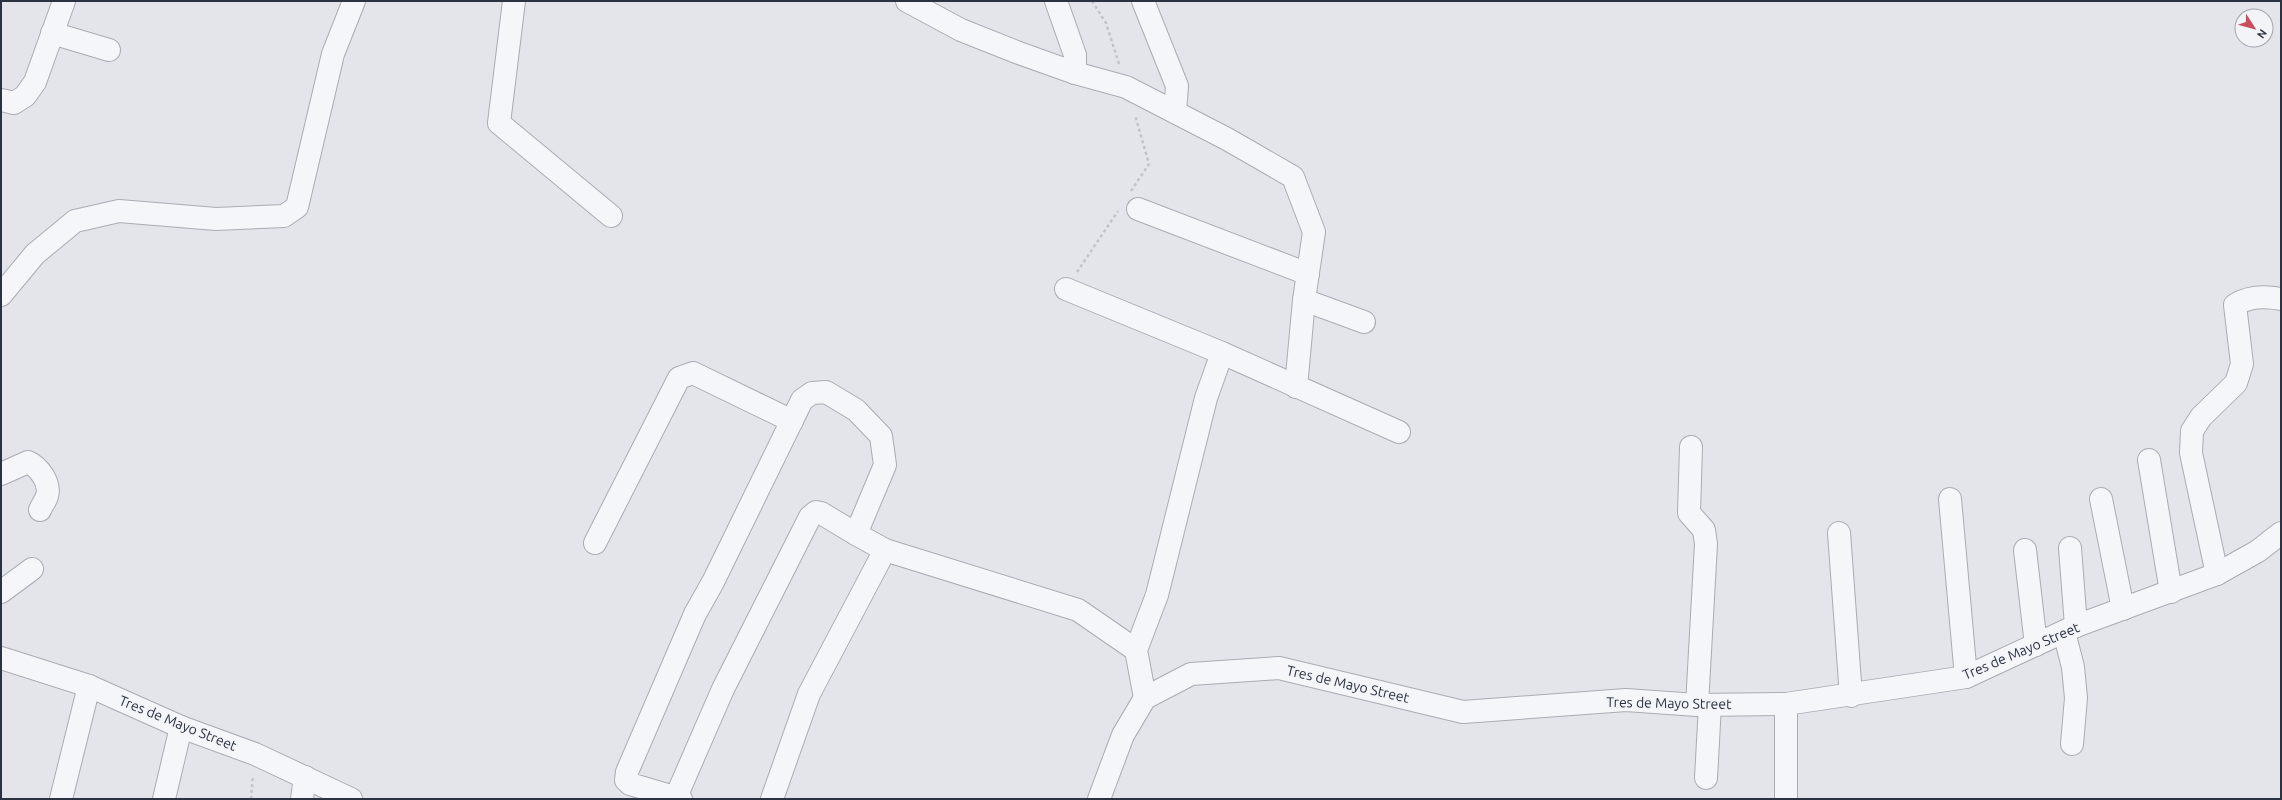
<svg xmlns="http://www.w3.org/2000/svg" width="2282" height="800" font-family="Ubuntu,sans-serif">
  <style>
    .lines { fill: none; stroke-linecap: round; stroke-linejoin: round }
    .minor-casing { stroke: #a8acb4; stroke-width: 24 }
    .path { stroke: #c0c3c9; stroke-width: 2.5; stroke-dasharray: 3 3; stroke-linecap: butt }
    .minor { stroke: #f5f6f9; stroke-width: 22 }
    .labels { text-anchor: middle; stroke-width: 3; stroke-linejoin: round; paint-order: stroke }
    .street-label { font-size: 14px; fill: #2b3242; stroke: #f2f4f8 }
  </style>
  <rect width="100%" height="100%" fill="#e3e5ea"/>
  <g class="lines">
    <defs>
      <g id="minor">
        <path d="M514,1L499,123L611,216"/>
        <path d="M907,1L961,30L1019,53L1075,73L1126,87L1227,139L1293,177L1314,232L1304,300L1296,387"/>
        <path d="M1056,1L1075,55V73"/>
        <path d="M1143,1L1177,86L1175,112"/>
        <path d="M52,33L109,50"/>
        <path d="M1,100L14,103L25,96L35,82L64,1"/>
        <path d="M1138,209L1308,274"/>
        <path d="M1066,289L1222,353L1399,432"/>
        <path d="M1,295L35,254L75,221L119,211L216,219L284,216L297,207L333,54L354,1"/>
        <path d="M1304,300L1364,322"/>
        <path d="M1691,447L1689,513L1704,530L1706,544L1697,705"/>
        <path d="M2149,460L2171,592"/>
        <path d="M1,474L28,462C39,467 51,483 47,496C46,500 42,505 40,510"/>
        <path d="M1950,499L1966,677"/>
        <path d="M2101,499L2123,609"/>
        <path d="M1839,533L1851,696"/>
        <path d="M595,543L679,378L693,373L792,421"/>
        <path d="M2070,548L2076,626"/>
        <path d="M2025,550L2036,645"/>
        <path d="M2217,574L2191,453L2192,431L2201,417L2236,383L2242,364L2235,305C2249,296 2265,296 2281,299"/>
        <path d="M1,592L32,569"/>
        <path d="M2064,632L2073,667L2076,698L2072,744"/>
        <path d="M1,658L89,686L181,727L255,754L351,799"/>
        <path d="M1145,698L1136,650L1157,595L1206,398L1222,353"/>
        <path d="M1706,778L1710,705"/>
        <path d="M676,797L723,689L810,517L816,512L821,513L856,534"/>
        <path d="M61,799L89,686"/>
        <path d="M164,799L181,727"/>
        <path d="M302,799L305,777"/>
        <path d="M681,799L630,784L626,780L627,772L695,614L713,582L802,400L812,393L826,392L856,410L881,436L885,465L856,534L885,550L1078,610L1136,650"/>
        <path d="M772,799L809,694L885,550"/>
        <path d="M1099,799L1123,735L1145,698L1191,674L1279,668L1463,712L1626,700L1697,705L1786,704L1966,677L2076,626L2217,574L2258,551L2281,533"/>
        <path d="M1786,799V704"/>
      </g>
    </defs>
    <use href="#minor" class="minor-casing"/>
    <g class="path">
      <path d="M1092,1L1106,23L1119,64"/>
      <path d="M1131,191L1149,164L1135,115"/>
      <path d="M1077,272L1118,211"/>
      <path d="M251,799L253,775"/>
    </g>
    <use href="#minor" class="minor"/>
  </g>
  <g class="labels">
    <g class="street-label">
      <text transform="translate(2021 651) rotate(-23)" y="5">Tres de Mayo Street</text>
      <text transform="translate(1348 684) rotate(13)" y="5">Tres de Mayo Street</text>
      <text transform="translate(1669 703) rotate(1)" y="5">Tres de Mayo Street</text>
      <text transform="translate(178 723) rotate(22)" y="5">Tres de Mayo Street</text>
    </g>
  </g>
  <rect width="2282" height="800" fill="none" stroke="#2b3242" stroke-width="4"/>
  <g transform="translate(2254 28) rotate(126)"><circle r="19" fill="#f2f4f8" stroke="#a2a6af"/>
  <path d="M0-3L7 15L0 10L-7 15Z" fill="#cb4c5a"/>
  <text y="-6" font-size="11" font-weight="bold" text-anchor="middle" fill="#2b3242">N</text>
  </g>
</svg>
